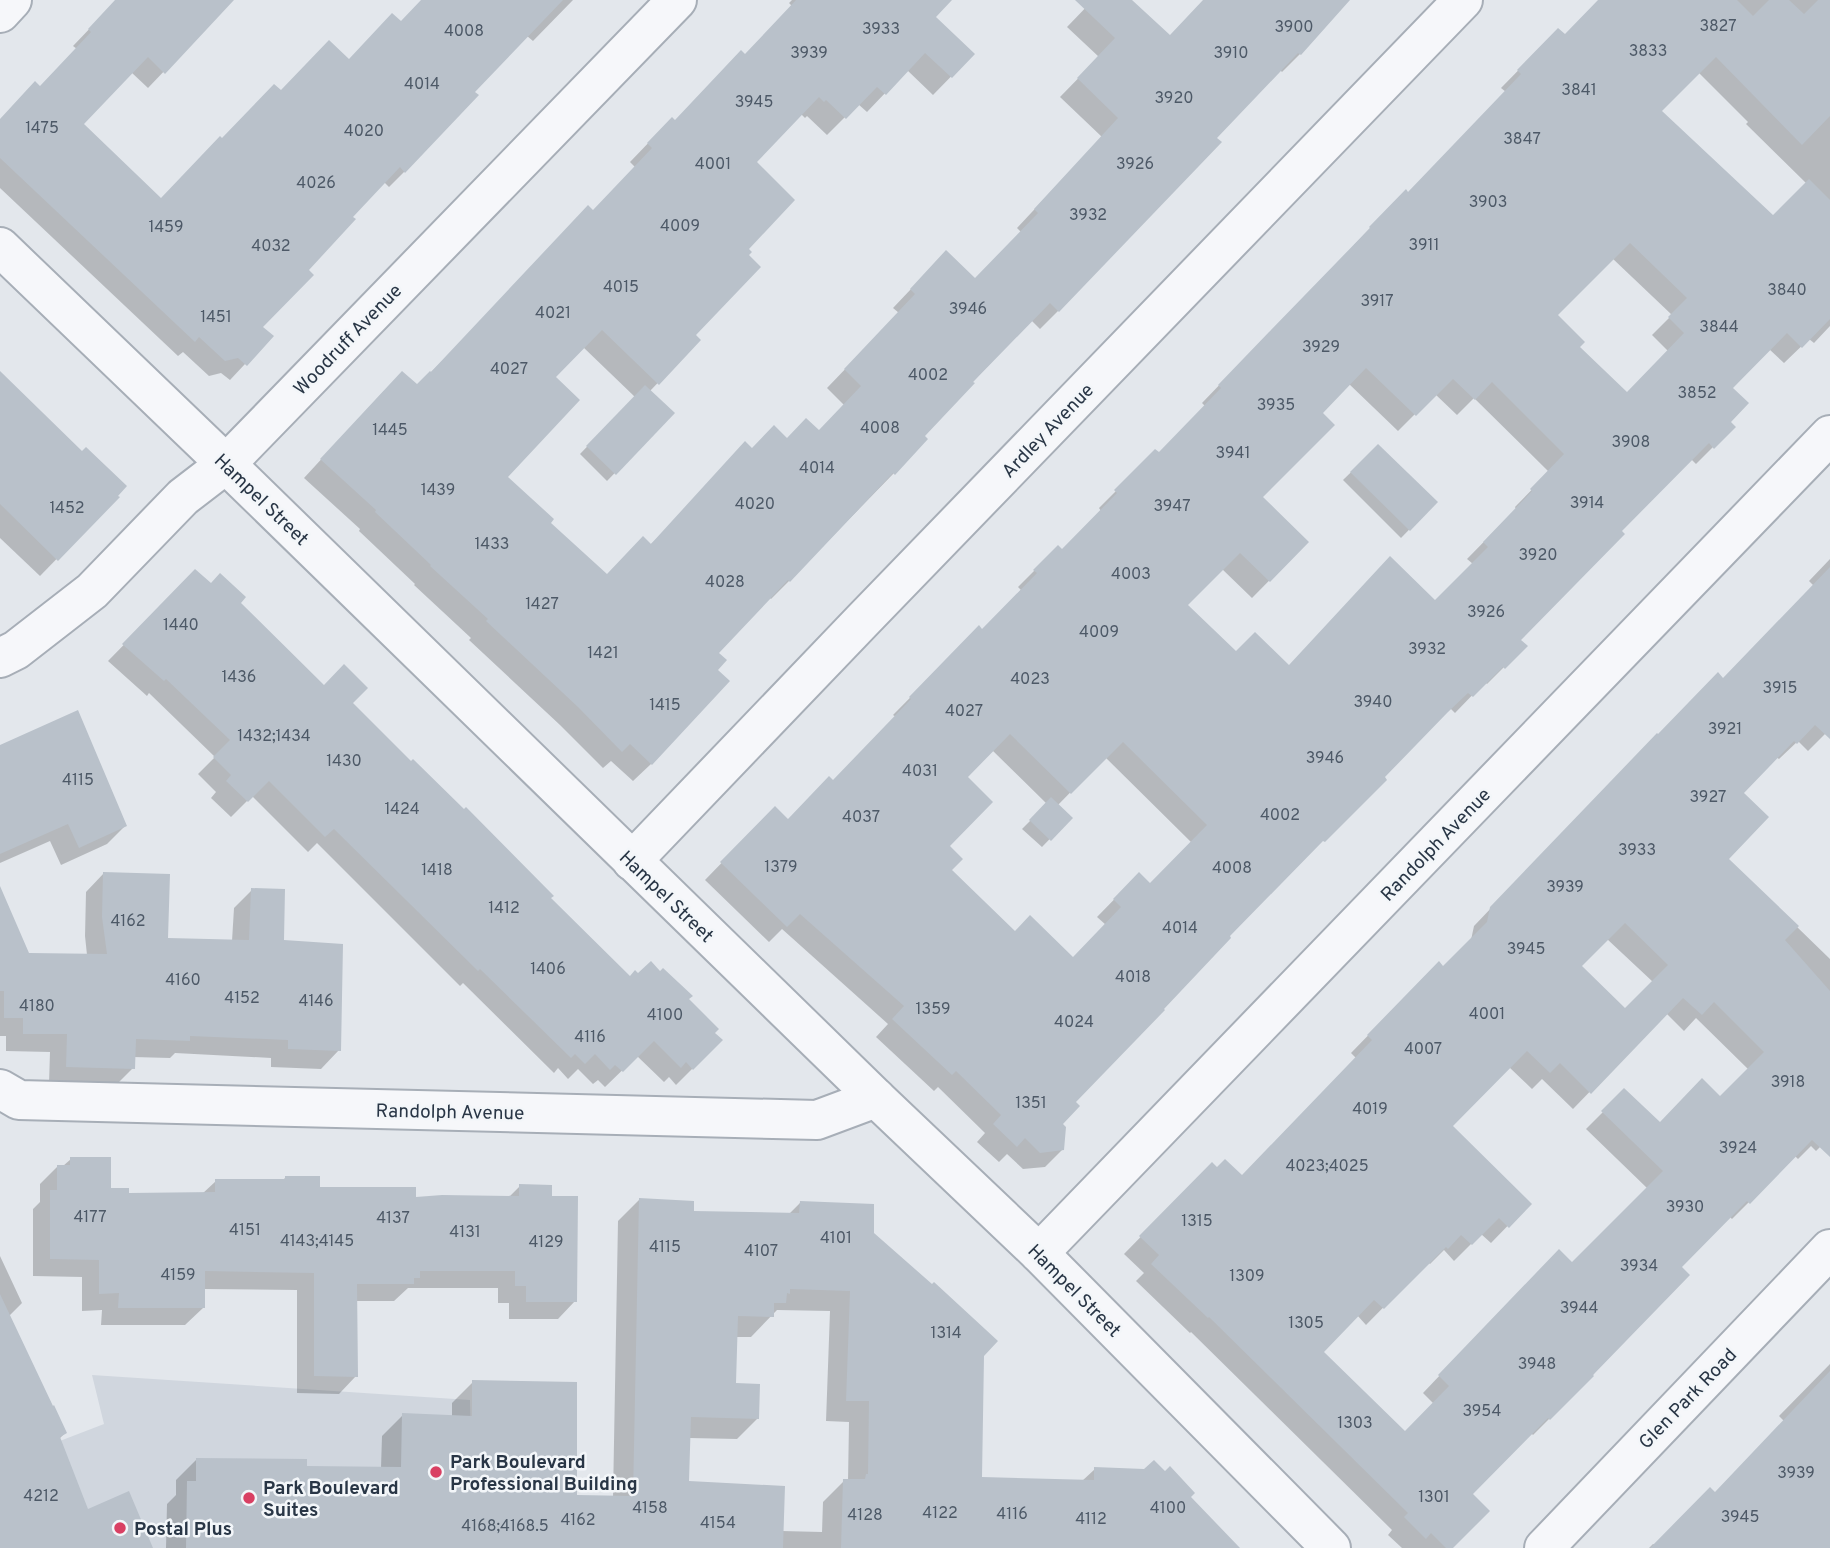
<svg xmlns="http://www.w3.org/2000/svg" width="1830" height="1548" font-family="Overpass,sans-serif">
  <style>
    .built { fill: #d0d6de }
    .shadow { fill: #0003; fill-rule: evenodd }
    .building { fill: #b9c1ca; fill-rule: evenodd }
    .lines { fill: none; stroke-linecap: round; stroke-linejoin: round }
    .street-casing { stroke: #a7aeb7; stroke-width: 42 }
    .street { stroke: #f6f7fa; stroke-width: 38 }
    .poi-dot { fill: #d94063; stroke: #f3f6f9; stroke-width: 2.5 }
    .labels { text-anchor: middle; stroke-width: 5; stroke-linejoin: round; paint-order: stroke }
    .number-label { font-size: 16px; fill: #4d5967 }
    .street-label { font-size: 19px; fill: #293646; stroke: #f3f6f9 }
    .poi-label { font-size: 19px; font-weight: bold; fill: #293646; stroke: #f3f6f9; text-anchor: start }
  </style>
  <rect width="100%" height="100%" fill="#e3e7ec"/>
  <path class="built" d="M92,1375L470,1400L473,1548H0V1464L104,1424Z"/>
  <g class="shadow">
    <path d="M117,0H232L148,88L131,72L81,125L161,200L222,140L280,92L348,61L401,24L423,0H573L533,41L527,36L473,92L404,172L389,187L384,182L351,217L261,327L245,364L230,380L221,373L209,376L183,352L178,356L0,188V120L39,88L77,49L73,46Z"/>
    <path d="M792,0H950L933,17L973,54L933,95L907,70L867,112L858,104L827,135L807,116L805,118L801,114L755,162L747,249L693,335L699,340L650,391L673,413L607,481L580,454L635,397L583,347L554,378L506,477L548,523L606,576L650,545L752,450L819,432L844,405L827,388L899,313L893,308L929,270L975,280L1021,232L1017,228L1102,137L1060,97L1099,57L1067,27L1093,0H1130L1169,37L1205,0H1347L1300,54L1282,72L1280,70L1214,138L1219,142L1058,311L1040,329L1031,320L922,436L894,473L789,581L771,599L769,597L716,653L651,764L633,781L611,761L603,768L560,725L469,640L471,638L414,585L415,584L359,531L360,529L304,478L384,391L417,386L593,212L635,167L630,162L654,137L675,122L744,56L792,6L789,3Z"/>
    <path d="M1601,0H1830V326L1814,343L1809,339L1784,363L1769,349L1730,388L1728,422L1733,427L1696,464L1691,459L1619,531L1519,640L1525,646L1487,684L1485,682L1455,713L1450,708L1382,777L1384,779L1227,936L1074,1102L1060,1124L1062,1150L1045,1167L1023,1169L1007,1154L999,1162L977,1142L985,1133L938,1087L934,1091L876,1037L888,1024L782,929L769,942L705,880L775,808L788,821L833,782L896,717L893,715L979,628L982,631L1021,590L1018,587L1041,564L1062,551L1101,511L1099,508L1139,468L1159,454L1205,406L1202,403L1252,351L1355,246L1354,245L1389,208L1408,194L1506,92L1501,88L1558,30L1565,36ZM1698,72L1748,122L1746,124L1807,184L1773,218L1659,111ZM1612,258L1672,315L1652,335L1668,351L1626,394L1578,347L1555,315ZM1348,383L1398,431L1435,394L1457,415L1474,398L1549,472L1515,507L1516,509L1467,559L1473,564L1435,603L1288,666L1236,654L1186,605L1222,569L1252,598L1307,542L1261,497L1320,413ZM992,750L1047,804L1022,829L1042,847L1070,818L1057,806L1105,757L1192,843L1150,885L1139,874L1097,917L1106,925L1073,959L1014,933L950,870L947,846L965,777Z"/>
    <path d="M0,374L117,497L40,576L0,538Z"/>
    <path d="M1378,446L1436,502L1401,538L1343,480Z"/>
    <path d="M1830,559V729L1808,751L1798,741L1779,759L1776,757L1741,793L1727,859L1830,959V1137L1816,1151L1811,1146L1798,1159L1795,1156L1732,1219L1729,1216L1679,1267L1592,1376L1533,1435L1531,1433L1471,1494L1451,1548H1402L1388,1535L1392,1530L1191,1332L1190,1333L1136,1281L1144,1273L1124,1254L1212,1164L1217,1169L1241,1177L1356,1058L1351,1053L1422,980L1443,968L1471,940L1474,926L1640,752L1723,680L1814,586L1809,581ZM1607,939L1653,982L1625,1011L1580,966ZM1666,1013L1684,1031L1696,1018L1749,1070L1720,1098L1660,1124L1625,1090L1586,1129L1647,1188L1572,1264L1542,1268L1423,1393L1434,1404L1405,1434L1322,1352L1357,1315L1366,1325L1428,1262L1430,1264L1444,1250L1454,1261L1481,1234L1491,1243L1529,1204L1451,1126L1509,1067L1532,1089L1542,1079L1573,1109Z"/>
    <path d="M195,572L238,603L323,688L350,703L630,978L687,999L720,1041L676,1085L669,1077L664,1082L637,1056L605,1087L598,1080L593,1084L578,1069L568,1079L558,1068L554,1073L463,983L460,986L317,843L308,852L252,796L231,817L211,798L216,792L198,774L215,757L149,693L147,696L108,661Z"/>
    <path d="M0,747L125,826L107,844L61,865L50,841L0,863Z"/>
    <path d="M104,873L166,939L232,941L234,908L252,890L282,942L339,1050L321,1069L271,1067V1058L175,1053L170,1058L133,1057V1068L115,1086L49,1084L50,1052L6,1051V1036H0V890L28,954L87,955L85,936L86,892Z"/>
    <path d="M71,1159L110,1190L127,1195L202,1194L216,1181H282L285,1178L319,1188L414,1199L509,1197L520,1186L575,1301L558,1319H509V1303H498V1288H408L394,1301H356V1376L339,1394L297,1393V1290L203,1289V1308L185,1325H101L102,1310L82,1311V1277L33,1276V1209L40,1202V1184L58,1166H63Z"/>
    <path d="M639,1200L692,1212L789,1214L800,1203L872,1233L982,1355L980,1479L1082,1481L1095,1469L1189,1498L1225,1548H166L167,1504L176,1495V1480L197,1459L305,1468H381L382,1436L403,1415L452,1417V1403L473,1382L575,1497H613L618,1221ZM777,1310L830,1311L826,1421L849,1422L848,1481H844L823,1502L822,1532L782,1531L687,1483L689,1438L737,1439L758,1418L734,1385L735,1337H751Z"/>
    <path d="M0,1256L22,1303L9,1316L65,1433L59,1439L87,1511L152,1548H0Z"/>
    <path d="M1830,1364V1548H1649L1653,1544L1655,1545L1714,1494L1784,1421L1779,1416Z"/>
  </g>
  <g class="building">
    <path d="M115,0H234L165,74L148,57L84,124L161,198L220,136L222,138L274,84L281,90L329,40L349,59L392,13L401,21L421,0H563L475,92L479,95L405,173L400,167L353,217L356,219L309,270L314,275L263,327L274,336L247,366L238,358L225,361L199,337L195,342L0,158V119L35,81L40,86L91,32L88,29Z"/>
    <path d="M796,0H952L936,17L975,54L952,78L925,53L886,95L877,87L846,119L826,100L824,102L819,97L757,162L795,200L749,249L752,252L749,255L761,267L696,335L701,340L659,385L602,330L556,377L580,400L508,477L554,519L551,523L607,574L643,536L651,544L745,441L752,448L774,425L787,438L806,418L819,430L861,386L844,369L915,294L910,289L946,250L975,278L1038,213L1034,209L1118,118L1077,78L1115,38L1075,0H1132L1170,35L1203,0H1350L1301,55L1298,53L1217,138L1222,142L1059,312L1050,303L973,382L975,383L925,436L928,439L895,475L893,473L790,582L788,580L719,653L727,660L718,670L730,681L652,765L630,744L622,752L578,707L486,621L488,619L430,566L431,565L375,512L376,510L320,459L402,371L417,384L430,371L431,372L588,205L593,210L652,148L647,143L672,117L675,120L741,50L745,54Z"/>
    <path d="M1598,0H1737L1753,16L1769,0H1789L1804,14L1818,0H1830V116L1802,145L1716,57L1662,111L1773,215L1809,179L1830,200V319L1802,348L1787,333L1733,388L1749,403L1731,422L1736,427L1714,449L1709,443L1622,531L1625,534L1521,640L1528,646L1505,669L1503,667L1473,697L1468,693L1448,712L1385,777L1387,780L1325,842L1323,841L1230,936L1231,938L1164,1009L1165,1010L1076,1102L1080,1106L1063,1124L1066,1127L1064,1150L1040,1153L1025,1138L1017,1147L993,1124L1001,1115L956,1071L952,1075L892,1019L904,1006L800,914L787,927L720,862L775,806L788,819L829,776L833,780L911,699L909,697L979,625L982,629L1037,573L1033,570L1058,545L1062,549L1117,493L1114,490L1155,449L1159,452L1221,388L1218,385L1269,332L1370,228L1369,227L1406,189L1408,192L1521,74L1517,70L1558,28L1565,34ZM1630,243L1687,298L1668,317L1684,333L1627,392L1580,347L1585,342L1558,315ZM1366,368L1416,416L1453,379L1475,400L1492,382L1564,454L1530,489L1532,491L1483,542L1488,547L1435,600L1390,556L1289,665L1255,632L1236,651L1188,605L1240,553L1270,582L1309,542L1263,497L1335,425L1323,413ZM1010,734L1071,794L1123,742L1207,825L1150,883L1139,872L1113,899L1121,907L1073,957L1030,915L1015,931L952,870L963,859L950,846L993,802L968,777Z"/>
    <path d="M0,371L82,451L86,447L127,486L118,496L120,497L58,561L0,504Z"/>
    <path d="M645,385L675,413L616,475L586,446Z"/>
    <path d="M1378,444L1438,502L1410,531L1350,472Z"/>
    <path d="M1830,567V739L1815,725L1797,744L1794,741L1744,793L1769,817L1729,859L1799,926L1785,940L1830,991V1157L1812,1140L1750,1204L1747,1201L1682,1267L1690,1275L1593,1375L1594,1376L1550,1420L1548,1418L1473,1494L1490,1511L1453,1548H1446L1431,1533L1426,1539L1404,1517L1408,1513L1209,1317L1208,1318L1151,1264L1159,1255L1139,1236L1212,1162L1217,1167L1225,1159L1242,1175L1372,1040L1367,1035L1439,961L1443,966L1487,922L1490,907L1657,733L1658,734L1718,672L1723,678ZM1625,923L1668,965L1625,1008L1582,966ZM1683,998L1702,1015L1714,1002L1764,1052L1720,1096L1702,1078L1660,1122L1624,1088L1601,1111L1663,1171L1572,1262L1559,1249L1438,1375L1449,1386L1405,1431L1324,1352L1374,1300L1384,1309L1446,1247L1448,1249L1461,1235L1472,1245L1499,1218L1509,1228L1532,1204L1453,1126L1527,1051L1550,1073L1560,1063L1591,1094Z"/>
    <path d="M195,569L211,583L220,573L246,597L241,603L324,685L344,664L368,688L353,703L411,761L413,759L464,809L466,807L554,896L551,898L630,976L635,970L638,973L651,961L660,971L663,968L693,996L689,999L719,1029L715,1033L723,1040L693,1070L686,1062L681,1068L654,1041L623,1072L615,1065L610,1070L595,1054L585,1064L575,1054L571,1058L480,969L478,971L334,829L325,837L269,781L248,802L226,781L231,775L213,757L230,740L166,679L164,681L122,644Z"/>
    <path d="M78,710L127,826L79,848L68,824L0,854V745Z"/>
    <path d="M1051,797L1073,818L1051,841L1029,820Z"/>
    <path d="M103,872L170,874L168,938L249,940L251,888L285,889L284,940L343,944L341,1051L288,1049V1040L190,1036V1041L136,1039L135,1069L66,1067L67,1034H23V1018H4V991H0V886L29,953L107,954L102,917Z"/>
    <path d="M70,1157H111V1188H129V1193L215,1192V1179H285V1176H320V1187H416V1197L442,1195L519,1196V1184L552,1185V1196H578L577,1302H526V1286H515V1271H420V1278H414V1284H357L358,1377L314,1376V1273L205,1271V1308H118L119,1293L99,1294V1260L50,1259V1190H57V1165H70Z"/>
    <path d="M639,1198L694,1201V1211L799,1213L800,1201L874,1204V1233L932,1284L934,1282L998,1341L984,1356L982,1477L1094,1480V1467L1144,1469L1154,1460L1165,1471L1170,1466L1195,1493L1191,1497L1240,1548H841L843,1479H865L866,1474H868L869,1401H846L850,1291L790,1289V1294L787,1293L786,1303H774V1317L738,1316L736,1383L760,1384L759,1419L691,1417L689,1481L785,1486L783,1548H186L187,1481H196V1458L307,1459V1466L401,1467L402,1413L472,1416V1380L577,1382V1495L633,1496Z"/>
    <path d="M0,1294L53,1406L54,1405L67,1433L60,1437L88,1509L129,1491L153,1548H0Z"/>
    <path d="M1830,1371V1548H1650L1710,1487L1715,1492Z"/>
  </g>
  <g class="lines">
    <defs>
      <g id="street">
        <path d="M0,13L12,0"/>
        <path d="M0,247L226,464L876,1098L1039,1253L1331,1548"/>
        <path d="M0,658L16,650L92,591L183,497L226,464L677,0"/>
        <path d="M632,861L862,621L1463,0"/>
        <path d="M0,1089L19,1100L817,1120L876,1098"/>
        <path d="M1039,1253L1830,435"/>
        <path d="M1544,1548L1830,1249"/>
      </g>
    </defs>
    <use href="#street" class="street-casing"/>
    <use href="#street" class="street"/>
  </g>
  <g class="poi-dot">
    <circle cx="436" cy="1472" r="7"/>
    <circle cx="249" cy="1498" r="7"/>
    <circle cx="120" cy="1528" r="7"/>
  </g>
  <g class="labels">
    <g class="number-label">
      <text x="1718" y="31">3827</text>
      <text x="1294" y="32">3900</text>
      <text x="881" y="34">3933</text>
      <text x="464" y="36">4008</text>
      <text x="1648" y="56">3833</text>
      <text x="809" y="58">3939</text>
      <text x="1231" y="58">3910</text>
      <text x="422" y="89">4014</text>
      <text x="1579" y="95">3841</text>
      <text x="1174" y="103">3920</text>
      <text x="754" y="107">3945</text>
      <text x="42" y="133">1475</text>
      <text x="364" y="136">4020</text>
      <text x="1522" y="144">3847</text>
      <text x="713" y="169">4001</text>
      <text x="1135" y="169">3926</text>
      <text x="316" y="188">4026</text>
      <text x="1488" y="207">3903</text>
      <text x="1088" y="220">3932</text>
      <text x="680" y="231">4009</text>
      <text x="166" y="232">1459</text>
      <text x="1424" y="250">3911</text>
      <text x="271" y="251">4032</text>
      <text x="621" y="292">4015</text>
      <text x="1787" y="295">3840</text>
      <text x="1377" y="306">3917</text>
      <text x="968" y="314">3946</text>
      <text x="553" y="318">4021</text>
      <text x="216" y="322">1451</text>
      <text x="1719" y="332">3844</text>
      <text x="1321" y="352">3929</text>
      <text x="509" y="374">4027</text>
      <text x="928" y="380">4002</text>
      <text x="1697" y="398">3852</text>
      <text x="1276" y="410">3935</text>
      <text x="880" y="433">4008</text>
      <text x="390" y="435">1445</text>
      <text x="1631" y="447">3908</text>
      <text x="1233" y="458">3941</text>
      <text x="817" y="473">4014</text>
      <text x="438" y="495">1439</text>
      <text x="1587" y="508">3914</text>
      <text x="755" y="509">4020</text>
      <text x="1172" y="511">3947</text>
      <text x="67" y="513">1452</text>
      <text x="492" y="549">1433</text>
      <text x="1538" y="560">3920</text>
      <text x="1131" y="579">4003</text>
      <text x="725" y="587">4028</text>
      <text x="542" y="609">1427</text>
      <text x="1486" y="617">3926</text>
      <text x="181" y="630">1440</text>
      <text x="1099" y="637">4009</text>
      <text x="1427" y="654">3932</text>
      <text x="603" y="658">1421</text>
      <text x="239" y="682">1436</text>
      <text x="1030" y="684">4023</text>
      <text x="1780" y="693">3915</text>
      <text x="1373" y="707">3940</text>
      <text x="665" y="710">1415</text>
      <text x="964" y="716">4027</text>
      <text x="1725" y="734">3921</text>
      <text x="274" y="741">1432;1434</text>
      <text x="1325" y="763">3946</text>
      <text x="344" y="766">1430</text>
      <text x="920" y="776">4031</text>
      <text x="78" y="785">4115</text>
      <text x="1708" y="802">3927</text>
      <text x="402" y="814">1424</text>
      <text x="1280" y="820">4002</text>
      <text x="861" y="822">4037</text>
      <text x="1637" y="855">3933</text>
      <text x="781" y="872">1379</text>
      <text x="1232" y="873">4008</text>
      <text x="437" y="875">1418</text>
      <text x="1565" y="892">3939</text>
      <text x="504" y="913">1412</text>
      <text x="128" y="926">4162</text>
      <text x="1180" y="933">4014</text>
      <text x="1526" y="954">3945</text>
      <text x="548" y="974">1406</text>
      <text x="1133" y="982">4018</text>
      <text x="183" y="985">4160</text>
      <text x="242" y="1003">4152</text>
      <text x="316" y="1006">4146</text>
      <text x="37" y="1011">4180</text>
      <text x="933" y="1014">1359</text>
      <text x="1487" y="1019">4001</text>
      <text x="665" y="1020">4100</text>
      <text x="1074" y="1027">4024</text>
      <text x="590" y="1042">4116</text>
      <text x="1423" y="1054">4007</text>
      <text x="1788" y="1087">3918</text>
      <text x="1031" y="1108">1351</text>
      <text x="1370" y="1114">4019</text>
      <text x="1738" y="1153">3924</text>
      <text x="1327" y="1171">4023;4025</text>
      <text x="1685" y="1212">3930</text>
      <text x="90" y="1222">4177</text>
      <text x="393" y="1223">4137</text>
      <text x="1197" y="1226">1315</text>
      <text x="245" y="1235">4151</text>
      <text x="465" y="1237">4131</text>
      <text x="836" y="1243">4101</text>
      <text x="317" y="1246">4143;4145</text>
      <text x="546" y="1247">4129</text>
      <text x="665" y="1252">4115</text>
      <text x="761" y="1256">4107</text>
      <text x="1639" y="1271">3934</text>
      <text x="178" y="1280">4159</text>
      <text x="1247" y="1281">1309</text>
      <text x="1579" y="1313">3944</text>
      <text x="1306" y="1328">1305</text>
      <text x="946" y="1338">1314</text>
      <text x="1537" y="1369">3948</text>
      <text x="1482" y="1416">3954</text>
      <text x="1355" y="1428">1303</text>
      <text x="1796" y="1478">3939</text>
      <text x="41" y="1501">4212</text>
      <text x="1434" y="1502">1301</text>
      <text x="650" y="1513">4158</text>
      <text x="1168" y="1513">4100</text>
      <text x="940" y="1518">4122</text>
      <text x="1012" y="1519">4116</text>
      <text x="865" y="1520">4128</text>
      <text x="1740" y="1522">3945</text>
      <text x="1091" y="1524">4112</text>
      <text x="578" y="1525">4162</text>
      <text x="718" y="1528">4154</text>
      <text x="505" y="1531">4168;4168.5</text>
    </g>
    <g class="street-label">
      <text transform="translate(347 339) rotate(-46)" y="7">Woodruff Avenue</text>
      <text transform="translate(1047 430) rotate(-46)" y="7">Ardley Avenue</text>
      <text transform="translate(262 499) rotate(44)" y="7">Hampel Street</text>
      <text transform="translate(1435 844) rotate(-46)" y="7">Randolph Avenue</text>
      <text transform="translate(667 896) rotate(44)" y="7">Hampel Street</text>
      <text transform="translate(450 1111) rotate(1)" y="7">Randolph Avenue</text>
      <text transform="translate(1075 1290) rotate(45)" y="7">Hampel Street</text>
      <text transform="translate(1687 1398) rotate(-46)" y="7">Glen Park Road</text>
    </g>
    <g class="poi-label">
      <text x="450" y="1468">Park Boulevard<tspan x="450" dy="22">Professional Building</tspan></text>
      <text x="263" y="1494">Park Boulevard<tspan x="263" dy="22">Suites</tspan></text>
      <text x="134" y="1535">Postal Plus</text>
    </g>
  </g>
</svg>
